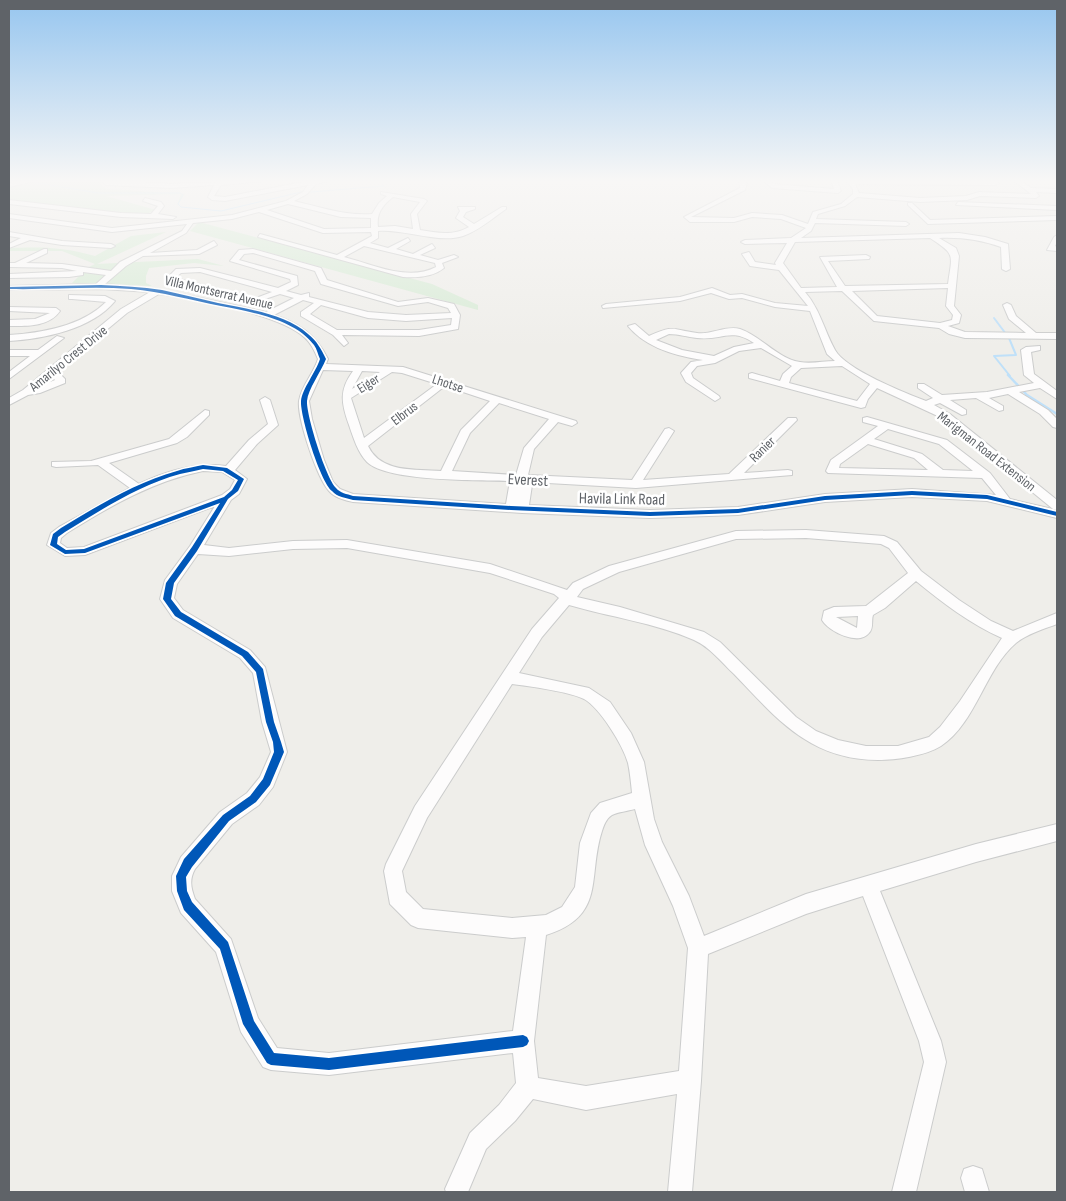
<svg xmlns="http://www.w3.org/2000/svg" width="1066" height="1201" font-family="'Sofia Sans Condensed',sans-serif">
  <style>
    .green { fill: #d8ebd6 }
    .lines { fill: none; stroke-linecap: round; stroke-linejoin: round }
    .stream-far2 { stroke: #bfe0f9; stroke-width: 1 }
    .stream-far1 { stroke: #bfe0f9; stroke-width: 2 }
    .stream { stroke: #bfe0f9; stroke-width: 2.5 }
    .minor-casing { stroke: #cbcccc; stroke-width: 2 }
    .minor { fill: #fdfcfc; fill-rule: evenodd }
    .cycleway-casing { stroke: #fff; stroke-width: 3 }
    .cycleway { fill: #0057b8; fill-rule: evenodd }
    .labels { text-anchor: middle; stroke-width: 5; stroke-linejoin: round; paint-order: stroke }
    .far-street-label { font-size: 14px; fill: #5f6368; stroke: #fff }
    .street-label { font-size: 16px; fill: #5f6368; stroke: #fff }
  </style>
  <rect width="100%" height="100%" fill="#efeeea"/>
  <g class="green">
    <path d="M10,180H105L101,184L106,189L185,194L177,205L181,194L106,196L156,210L146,214L128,213L10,201L9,185L21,183Z"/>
    <path d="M199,222L432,284L478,305V310L190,231Z"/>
    <path d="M166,232L97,264L198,259L224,266L194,263L149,268L146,276V283L152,286L72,283L82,273L96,271L87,268L95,264L62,251H9V248C43,247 62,247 95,256L131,236Z"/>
  </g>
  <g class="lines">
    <g class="stream-far2">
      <path d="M9,182L21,181"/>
      <path d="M33,182L98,193H180L183,195L178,204L181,207L221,211L301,192"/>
      <path d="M311,192L384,186"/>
    </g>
    <path class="stream-far1" d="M994,318L1009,338L1016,355L994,356L1010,376"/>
    <path class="stream" d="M1008,375L1027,395L1057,414"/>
    <defs>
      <g id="minor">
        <path d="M25,180H38L9,187V183Z"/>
        <path d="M105,180L171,184L273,180L221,185L214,196L225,197L313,180H331L316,184L307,194L294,201C320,207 345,216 372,214L379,203L387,196L381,194V192L424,199L427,201L417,214L420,230C438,233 453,236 469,227L456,218L460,211L458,207H475V209L466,212L463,217L474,224L502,207H506V209C493,218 478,231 463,236C439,244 405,229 378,231V238L370,243L388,248L408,238L410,241L396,249L413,254L432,244L435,248L420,255L438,260L454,255L458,257L442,263L444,268C433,277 417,278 403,277L258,237L260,234L337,255L372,236L371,232L323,233L259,212L232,219L193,223L186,233L150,253L197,250L214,241L217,245L199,254L143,256L126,266L105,284L158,289L266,312L294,298L280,294L256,302L170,282L167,278L176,269L200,268L278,288L291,282L290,279L230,261L239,250L253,249L321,268L327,280L398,302L428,298L454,304L460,315L458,329L419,336L342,335L348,343L344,346L333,335L301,316V312L314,303L303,300L274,315C299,323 316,335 328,359L326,364L403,367L576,421L577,423L572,426L558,422L534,449L528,475L632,480L665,429L669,428L674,431L643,480L729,474L788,418H796L797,420L744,473L788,470L792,471V475L636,488L530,482L532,485L529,505L650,510L738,507L825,494L912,489L996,495L982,478L828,473L826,471L831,460L878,426L863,422V418L867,417L947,440L990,473L1010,499L1057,510V518L987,501L912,497L825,502L738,515L650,518L522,513L353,502C345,500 335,498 329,491C317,478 297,418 299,401C301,386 314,373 318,359C314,350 311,343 304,337C279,314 194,299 159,294L127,313L57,371L65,379V383L40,393L28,395L9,405V398L23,390L121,309L150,292L101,289L9,290V286L96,284L106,275L83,272V275L69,277L9,278V274L77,271L62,268L9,267V263H15L44,249H47V253L26,263L62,264L111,271L120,262L182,231L187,224L112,232L9,218V214L112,228L232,215L286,201L303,192L308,185L225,201L212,200L208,197L214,185L171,188L106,185L103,183ZM393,197L420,202L411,214L413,229L395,226L378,227C376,213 383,205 393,197ZM288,204L341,217L371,218V228L324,229L267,210ZM364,246L435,263L436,267C408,282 372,264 344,257ZM253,253L315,271L321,284L398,306L428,302L448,308L451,313L406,315L368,312L309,297V293L301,295L286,291L298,285L297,276L239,260L244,254ZM200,272L272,292L256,298L175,278L181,273ZM321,305L368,318L406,321L452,318L451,325L419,330H337L310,314ZM323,370L353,371C339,390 341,403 349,425C353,437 358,453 367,462C387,482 480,480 510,481L506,504L353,494L340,489L333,482L324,460L312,419L309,401ZM362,371L380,372L352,389ZM392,372L402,373L437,384L364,438L351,398ZM51,376L55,380L38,387ZM445,386L490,401L461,430L441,471C414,469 381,473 368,446ZM499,403L549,419L524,448L516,475L452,471L470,433ZM888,429L939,444L973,471L943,470L922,454L874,439ZM868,444L914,458L928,470L839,468L840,464Z"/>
        <path d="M739,180H745L747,183L745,190L691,217L734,218L752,213L782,215L808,224L813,212L841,204L853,194V189L846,180L996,181L999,183L996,185L855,184L859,193L920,198L966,196L979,192L1031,194L1013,180H1020L1031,188L1057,189V193L1036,192L1039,196L1036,198L980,196L967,200L920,202L857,197L845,206L818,214L816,219L906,222L909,224L906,226L815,223L811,231L801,238L959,233L985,237L1008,244L1010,269L1006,271L1002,269L1001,247C981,240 961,237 939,238L956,248L959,256L954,306L961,315L959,323L948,326L965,332L1026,333L1009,319L1003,305L1007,303L1011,305L1016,316L1036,333H1057V339L965,338L949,334L939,328L874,321L842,291L805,292C820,309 824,330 835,350C845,369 905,393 926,401L933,398L918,388V384H924L942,395L987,392L1034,383L1024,375L1021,350L1026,347L1040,346V350L1031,352L1034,374L1057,391V399L1040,388L1019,392L1048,410L1057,419V428L1053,427L1040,414L1008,394L989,398L1003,406V410L999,411L976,398L950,400L966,410V414L962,415L940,403L934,405L950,414L1057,500V510L1053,509L942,418L877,388L868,399L865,407L861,408L749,378V374L752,373L780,381L783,374L792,366L761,348L739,351L715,363L697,366L691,373L693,378L719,396L720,398L715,401L686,382L681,373L691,362L703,360C676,356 646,348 628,326L635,324L649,336C676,324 672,330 697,333C711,335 727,325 740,329C761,336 778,359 800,362C811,364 824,361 835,361L827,354L810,311L775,307L742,298L729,299L711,293L680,301L603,308L602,306L606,304L680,297L712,288L730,295L742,294L775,303L808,306L779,270L750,266L742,254L749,252L755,262L776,265L775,263L787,243L745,244L741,242L745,240L791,238L806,228L781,219L752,217L734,222H690L684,217L740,188ZM930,238C956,255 952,254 948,284L845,286L828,261L869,259L870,257L866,255L820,257L837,287L801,288L783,263L795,242ZM948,288L946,306L953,315L952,320L940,323L877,316L852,291ZM669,334C679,334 687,337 697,338C721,341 731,327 754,343L734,347L714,356L682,350L656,340ZM842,366L870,384L857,401L789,383L791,377L801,368Z"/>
        <path d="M763,180H770L774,184L834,189L831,180H837L841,191L838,193L772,188Z"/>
        <path d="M145,198L161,202L164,206L158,214L176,217L173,219L121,217L9,204V200L121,213L151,214L158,206L143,201Z"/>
        <path d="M958,202L1057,206V210L956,205Z"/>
        <path d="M908,203H912L930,220L1057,216V220L928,224L908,205Z"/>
        <path d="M9,232L62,241L111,244L115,246L111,248L62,245L30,240L9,248V244L21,238L9,236Z"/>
        <path d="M1057,235V242L1055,246L1057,247V251L1047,250L1054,237Z"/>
        <path d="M69,295L105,296L115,301C92,329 44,339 9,341V335C42,333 82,326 106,302L72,299H69Z"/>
        <path d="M9,307L56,308L60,311C49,327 27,326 9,326V320L35,319L50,313L9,311Z"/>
        <path d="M57,336L64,338L9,379V372L30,356H9V350H38Z"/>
        <path d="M265,397L270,400L278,425L257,444L235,470L247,479L239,494L231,500L204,545L229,548L293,541L347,540L490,564L567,590L573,583L609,566L736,531L806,530L884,536L897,542L921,571L959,600L991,621L1013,631L1057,613V624C1044,629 1027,634 1016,643C985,669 976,723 941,746C925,756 896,760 878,760C810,760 777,719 734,674C721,662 710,647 694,640C655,623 610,617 569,605L542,637L519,673L589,688L610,702L631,733L644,762L654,819L662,842L689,896L704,936L806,894L976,844L1057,824V841L976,862L880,891L941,1041L946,1062L916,1192H892L924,1062L919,1041L863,896L806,914L708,954L701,1081L692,1192H668L677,1094L586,1110L533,1099L515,1121L486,1149L468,1192H446L445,1189L470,1133L499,1105L516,1083L513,1053L329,1075L271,1070L263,1067L241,1032L216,952L181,913L172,891V876L181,857L220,812L247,793L260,777L271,752L262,722L253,673L240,658L173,618L160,599L165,580L190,546L215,506L85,555L65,556L47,545L51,533L59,527L130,488L98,465L56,467L52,466V462L91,461L169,439L205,410L209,411V415L187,437L177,443L109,463L139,484C166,471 196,462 226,466L249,440L268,424L260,400ZM203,471L222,472L235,480L230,489L222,495L84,547L67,548L60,543L61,538L67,533C110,506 154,481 203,471ZM806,538L881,544L889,548L908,573L866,606L834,607L824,611L822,620C829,632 859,646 869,633C874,628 871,621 873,615L885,608L916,581C943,603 970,624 1002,638L960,701L940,727L929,737L898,746H866L838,740L816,731L796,717L720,642L704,632L620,607L577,597L583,589L619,572L736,539ZM347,548L490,573L554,594L559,598L532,629L415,806L386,864L384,871L390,904L411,925L418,928L512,938L526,937L513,1031L329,1053L277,1048L258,1018L231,939L195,899C191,888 189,880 195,869L232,824L259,805L273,787L287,752L265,667L250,650L183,610L174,598L177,584L198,554L229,556L293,549ZM858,616L857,628L836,617H837ZM512,684C529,686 570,692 584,699C600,708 623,745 628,763C630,772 631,783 632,793L600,803L591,813L580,843L575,887L562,907L546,915L512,918L423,909L406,892L402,871L427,818ZM635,809L645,845L673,906L688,948L679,1071L586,1086L538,1078L534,1041L546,935C607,916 587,877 602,831C604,825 606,819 612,815C618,812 628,811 635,809Z"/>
        <path d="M973,1166L982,1169L989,1192H965L961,1178L964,1169Z"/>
      </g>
    </defs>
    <use href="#minor" class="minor-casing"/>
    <use href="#minor" class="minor"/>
    <defs>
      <g id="cycleway">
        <path d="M101,285C121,286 142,287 162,290C181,294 200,299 218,303C247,309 286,314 308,334C317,341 321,349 326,359C321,372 308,389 307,401C306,415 326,478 336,488C340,493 347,494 353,496L511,506L650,512L738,509L825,496L912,491L987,495L1057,512V516L987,499L912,495L825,500L738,513L650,516L511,510L353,500C346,498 337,497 332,491C320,481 300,416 301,401C302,389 316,372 320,359C318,355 317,349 314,345C295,319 251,312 221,306C191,300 162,292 131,289C90,286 49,290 9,289V287Z"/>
        <path d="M203,465L227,468L244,479L238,491L228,499L197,551L174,583L171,599L181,612L248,652L263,669L274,722L281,742L284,752L270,785L256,802L229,821L192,867L186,877L187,891L192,902L228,942L254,1021L274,1053L329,1058L523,1035L527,1037L529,1041L527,1045L523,1047L329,1070L271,1065L267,1063L243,1024L220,949L184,910L177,891L176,876L184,859L223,815L250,796L263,779L274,752L273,742L266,722L256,672L242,656L175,616L163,599L166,583L192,547L220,503L85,553L65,554L50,545L53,534L61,528C97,506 135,483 177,471C185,468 195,467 203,465ZM203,469L223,471L238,480L232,490L224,497L84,549L66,550L57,544L58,537L65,532C101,510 139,485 180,474C188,472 196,471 203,469Z"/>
      </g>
    </defs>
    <use href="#cycleway" class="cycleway-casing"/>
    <use href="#cycleway" class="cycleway"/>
  </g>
  <linearGradient id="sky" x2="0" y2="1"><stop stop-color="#97c6ef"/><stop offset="0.52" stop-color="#f8f7f6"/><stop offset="1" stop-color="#f8f7f6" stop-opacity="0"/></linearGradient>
  <rect width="1066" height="348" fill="url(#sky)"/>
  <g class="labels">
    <g class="far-street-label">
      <text transform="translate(219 292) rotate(13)" y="5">Villa Montserrat Avenue</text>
      <text transform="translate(68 358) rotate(-39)" y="5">Amarilyo Crest Drive</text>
      <text transform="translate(368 383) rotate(-32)" y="5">Eiger</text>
      <text transform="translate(448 383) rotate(18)" y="5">Lhotse</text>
      <text transform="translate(404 413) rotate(-37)" y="5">Elbrus</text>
      <text transform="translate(762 449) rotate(-44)" y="5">Ranier</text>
      <text transform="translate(987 451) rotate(38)" y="5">Marigman Road Extension</text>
    </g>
    <g class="street-label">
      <text transform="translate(528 479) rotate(3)" y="6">Everest</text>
      <text transform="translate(622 498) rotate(1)" y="6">Havila Link Road</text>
    </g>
  </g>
  <rect width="1066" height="1201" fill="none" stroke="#5f6368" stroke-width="20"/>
</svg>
